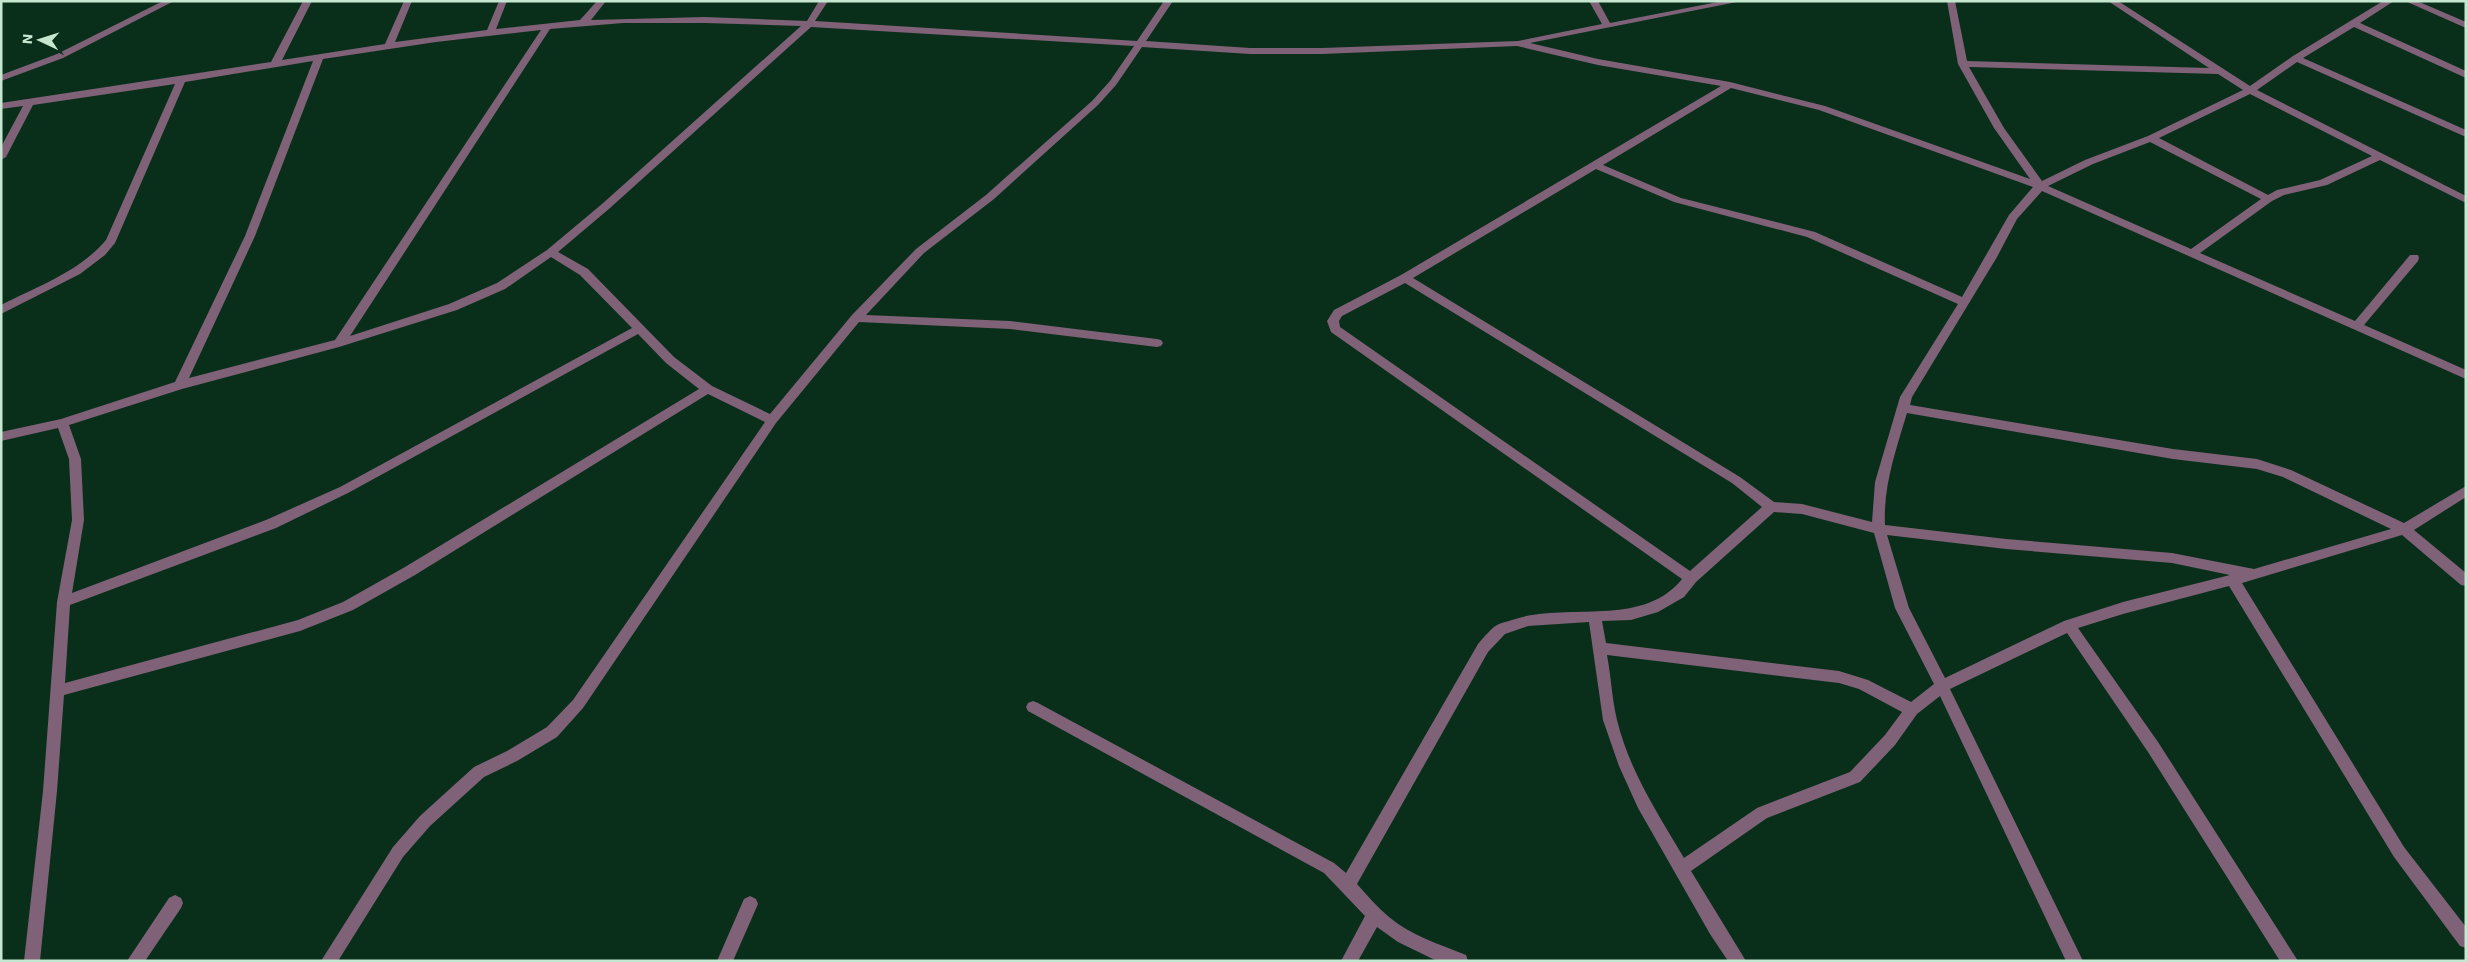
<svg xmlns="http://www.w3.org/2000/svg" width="2467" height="962" font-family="'Work Sans',sans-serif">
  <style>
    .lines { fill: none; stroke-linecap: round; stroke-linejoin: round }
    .minor { fill: #7f6278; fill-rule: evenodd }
  </style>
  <rect width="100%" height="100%" fill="#092f1a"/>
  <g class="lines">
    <g class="minor">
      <path d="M163,1H174L63,58L1,81V75L57,54Z"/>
      <path d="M303,1H312L282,60L385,44L404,1H412L395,42L487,30L499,1H507L496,29L580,20L597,1H606L591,20L705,17L807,21L819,1H828L815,21L1137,41L1164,1H1173L1146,41L1250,48H1322L1518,41L1602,24L1589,1H1598L1610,23L1723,1H1742L1530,43L1598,59L1730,82L1825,106L2030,179L1994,128L1958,64L1947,1H1955L1967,61L2209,68L2108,1H2118L2250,86L2293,56L2383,1H2394L2360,23L2466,71V78L2354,27L2303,58L2466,130V137L2297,62L2257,90L2466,196V203L2380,160L2327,185L2284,195L2272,201L2200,253L2355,321L2410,255H2418L2419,258L2418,261L2364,325L2466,370V379L2042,191L2017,219L1997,257L1912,397L1910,405L2173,449L2257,459L2291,470L2404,523L2466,486V497L2414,530L2466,573V586L2461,585L2402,535L2242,583L2404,847L2466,927V948L2460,946L2394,857L2229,586L2123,614L2078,628L2158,742L2298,961H2280L2148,752L2067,633L1950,689L2083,961H2066L1940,696L1917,714L1895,745L1860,782L1767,818L1691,871L1746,961H1728L1710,934L1638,808L1619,766L1603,720L1589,622L1528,626L1505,634L1488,652L1357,884C1367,895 1377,907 1389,917C1412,936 1439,944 1466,955L1468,961H1437L1398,942L1377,927L1358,961H1341L1365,916L1324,873L1028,711L1026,707L1028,703L1033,701L1038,703L1334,863L1346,873L1478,644C1483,638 1488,632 1494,627C1499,623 1506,622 1512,620C1566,601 1642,629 1682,579L1331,332L1327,321L1334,310L1401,275L1721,86L1598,65L1517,46L1322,54H1250L1142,47L1116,85L1098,105L994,199L924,253L866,315L1010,321L1157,339L1161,340L1163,343L1161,346L1157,347L1010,329L859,322L776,423L583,708L557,737L517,761L484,777L430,826L403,857L338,961H321L393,847L420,816L474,767L507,751L547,727L573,700L765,422L708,394L415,575L353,610L300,631L64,695L57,791L40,961H24L43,791L57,602L72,520L69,459L58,428L1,441V432L61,419L175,382L245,236L313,61L185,82L115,243L105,255L80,274L1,314V305C38,286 79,272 106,240L175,84L33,105L6,157L1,160V147L23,106L1,109V103L271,62ZM623,23H705L801,26L602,204L547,250L497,283L449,304L350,336L550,29ZM811,27L1134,46L1110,81L1092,101L986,195L916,249L852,315L770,414L712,386L674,357L588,269L558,252L610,208ZM541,30L335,340L189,378L255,236L323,59L436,42ZM1969,67L2218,74L2243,90L2148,136L2085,160L2042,181L2004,128ZM1731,88L1819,110L2033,187L2009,215L1962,297L1815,232L1681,198L1603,165ZM2250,94L2372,156L2320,180L2277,190L2268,195L2159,138ZM2150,142L2261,199L2191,249L2048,186L2093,164ZM1596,169L1674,202L1807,237L1958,304L1900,397L1875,482L1872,522L1802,504L1774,502L1740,477L1413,278ZM551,257L580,275L632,328L340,487L266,520L72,593L84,520L81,459L69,425L182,389L339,347L457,310L505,289ZM1405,283L1732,483L1762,507L1690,571L1340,327L1339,321L1342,316ZM638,334L666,363L699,389L405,567L343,602L298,620L65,683L70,605L276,528L348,493ZM1907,413L2173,459L2257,469L2283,477L2391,529L2254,569L2172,553L2006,539L1885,525C1883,486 1896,450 1907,413ZM1774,512L1802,514L1874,533L1895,608L1934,684L1911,702L1868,680L1839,671L1606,643L1602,621L1631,620L1658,612L1684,597L1696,582ZM1887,535L2006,549L2172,563L2230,575L2123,602L2064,621L1945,678L1909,608ZM1607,655L1839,683L1859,689L1902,712L1885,735L1850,772L1757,808L1684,858C1658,814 1629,770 1617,720C1612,699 1611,676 1607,655Z"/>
      <path d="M2405,1H2417L2466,22V28Z"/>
      <path d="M175,895L181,898L183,903L181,908L145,961H127L169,898Z"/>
      <path d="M750,896L756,899L758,904L733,961H717L744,899Z"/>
    </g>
  </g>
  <rect width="2467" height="962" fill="none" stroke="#c5e7cf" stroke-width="5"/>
  <g transform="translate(40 40) rotate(274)" stroke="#092f1a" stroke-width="4" paint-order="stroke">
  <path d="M0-4L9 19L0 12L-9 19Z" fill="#c5e7cf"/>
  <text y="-8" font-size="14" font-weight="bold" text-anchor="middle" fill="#c5e7cf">N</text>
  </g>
</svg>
